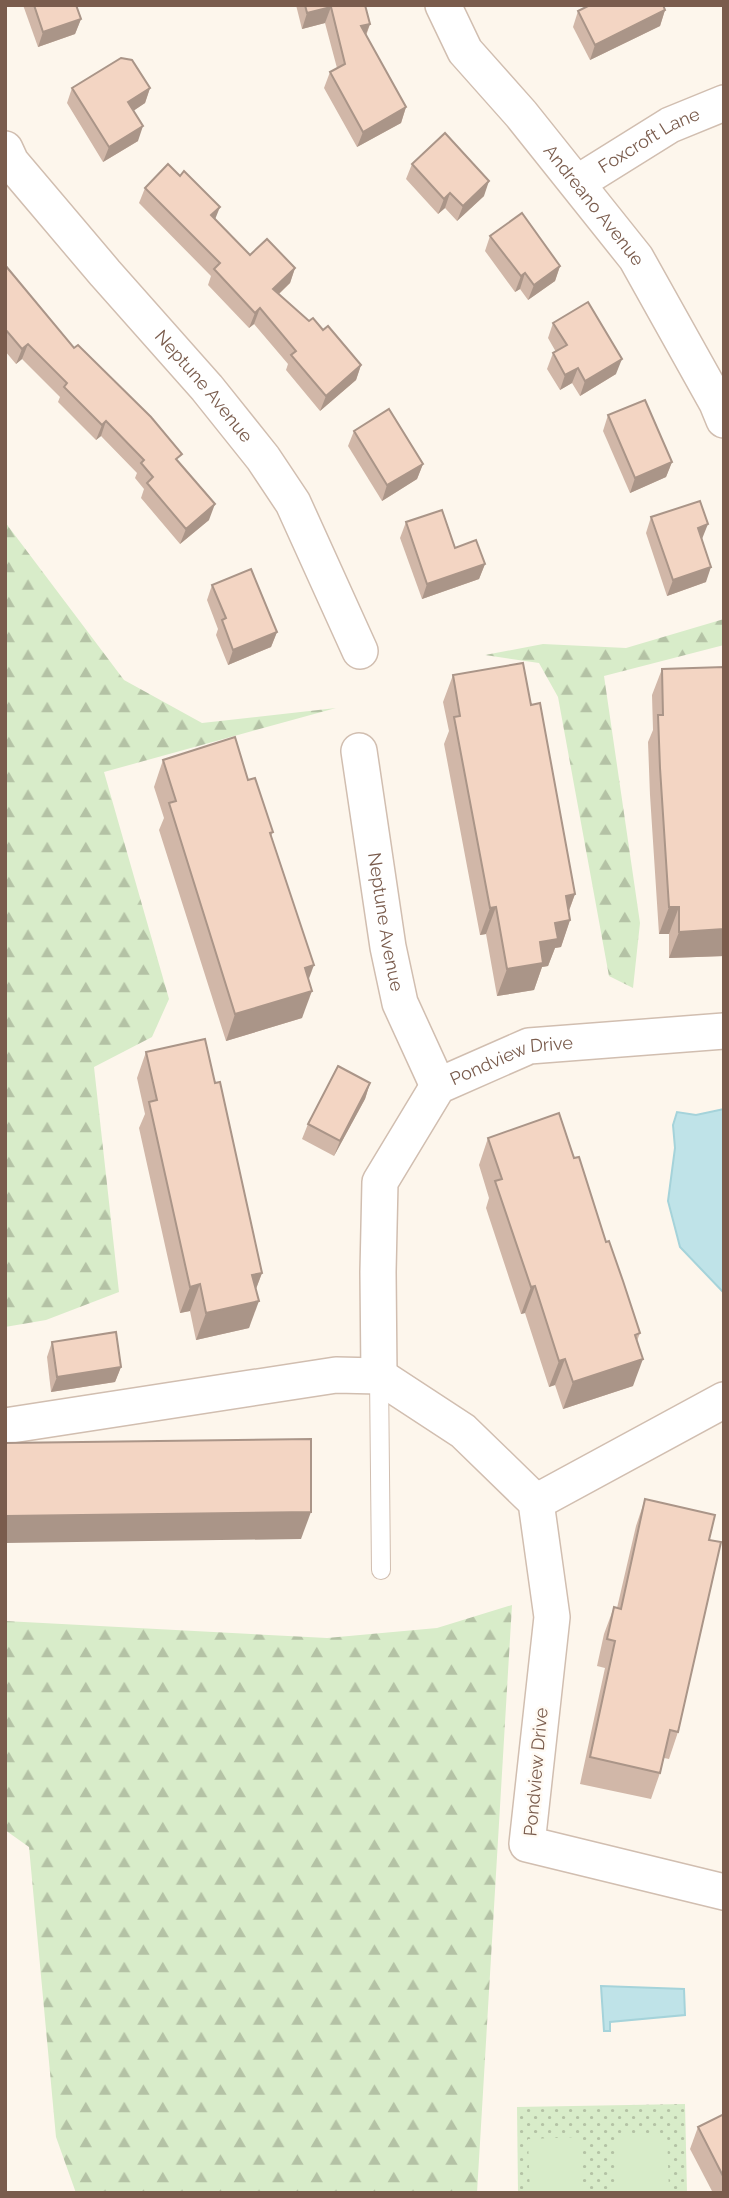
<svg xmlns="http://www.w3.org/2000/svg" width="729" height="2198" font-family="Raleway,sans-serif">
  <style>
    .forest { fill: url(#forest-firs) }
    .park { fill: url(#park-dots) }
    .pitch { fill: #d8ecc9 }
    .water { fill: #bfe3e8; stroke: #a5d3da; stroke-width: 2 }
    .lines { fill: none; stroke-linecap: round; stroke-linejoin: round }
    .lane-casing { stroke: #d1beb0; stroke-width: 20 }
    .street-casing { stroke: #d1beb0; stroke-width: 38 }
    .lane { stroke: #fff; stroke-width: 18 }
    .street { stroke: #fff; stroke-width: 35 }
    .wall { fill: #d1b7a8 }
    .shaded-wall { fill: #aa9588 }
    .building { fill: #f3d5c3; stroke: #aa9588; stroke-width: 2 }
    .labels { text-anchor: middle; stroke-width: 5; stroke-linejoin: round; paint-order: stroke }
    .street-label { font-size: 18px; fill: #7a5c4d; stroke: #fffaf3 }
  </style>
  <defs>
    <pattern id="forest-firs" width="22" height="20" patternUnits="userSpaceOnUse" patternTransform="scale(1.75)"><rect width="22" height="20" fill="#d8ecc9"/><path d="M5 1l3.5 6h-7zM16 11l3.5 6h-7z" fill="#b4c2a5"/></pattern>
    <pattern id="park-dots" width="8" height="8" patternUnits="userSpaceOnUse" patternTransform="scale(1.75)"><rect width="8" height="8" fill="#d8ecc9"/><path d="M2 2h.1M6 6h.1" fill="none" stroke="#b4c2a5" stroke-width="1.8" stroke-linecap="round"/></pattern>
  </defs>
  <rect width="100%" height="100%" fill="#fdf6ec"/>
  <g class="forest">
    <path d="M5,522L124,680L202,723L336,708L104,772L169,999L152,1037L94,1067L119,1292L46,1320L5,1327Z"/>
    <path d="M724,619V645L604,676L640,923L633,988L609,976L558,697L539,663L485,655L543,644L626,648Z"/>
    <path d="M512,1605L477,2193H76L56,2137L29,1847L5,1830V1621L327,1638L437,1628Z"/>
  </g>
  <path class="park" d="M685,2104L687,2193H518L517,2107Z"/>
  <g class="pitch">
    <path d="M667,2133L669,2193H617L615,2135Z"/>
    <path d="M581,2137L583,2193H530L528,2139Z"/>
  </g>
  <g class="water">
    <path d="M724,1109V1293L680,1247L668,1201L675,1148L673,1125L677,1112L696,1115Z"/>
    <path d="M601,1986L684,1989L685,2015L610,2022V2031H604Z"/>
  </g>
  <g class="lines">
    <defs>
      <path id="lane" d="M379,1376L381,1570"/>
      <g id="street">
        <path id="s1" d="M443,5L465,51L521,114L636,258L717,403L724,420"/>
        <path id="s2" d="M5,149L11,162L105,273L207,388L263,458L293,503L360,651"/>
        <path id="s3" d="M577,183L670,125L724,103"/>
        <path id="s4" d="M359,751L388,947L400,1003L438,1086"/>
        <path id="s5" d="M379,1376L378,1272L380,1182L438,1086L529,1046L724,1031"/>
        <path d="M5,1426L336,1375L379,1376L463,1431L536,1502L552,1617L527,1844L724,1892"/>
        <path d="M536,1502L724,1400"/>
      </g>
    </defs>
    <use href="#lane" class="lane-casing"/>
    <use href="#street" class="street-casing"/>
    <use href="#lane" class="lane"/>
    <use href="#street" class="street"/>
  </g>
  <g class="wall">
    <path d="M23,5H76L81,19L75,34L38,47Z"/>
    <path d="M296,5H365L370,24L366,36L406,107L401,123L357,147L324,88L330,72L337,68L325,23L302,29Z"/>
    <path d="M665,10L660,26L590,60L573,27L578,11Z"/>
    <path d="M72,88H150L145,103L134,110L138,141L103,162L67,103Z"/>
    <path d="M412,164L484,196L457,221L445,208L438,214L406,179Z"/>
    <path d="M180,176L215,219L250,255L295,268L290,283L279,294L309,321L323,330L361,365L356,380L320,411L286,370L288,364L254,324L249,328L208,285L211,276L139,203L145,188Z"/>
    <path d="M490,236L560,266L555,281L528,300L520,289L515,292L485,251Z"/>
    <path d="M5,265L74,348L179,462L209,520L180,544L141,498L144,489L135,478L137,473L101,436L96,440L58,402L60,397L22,359L16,364L5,351Z"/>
    <path d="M553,323L616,374L580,396L572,383L560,390L547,369L553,353L556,352L548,338Z"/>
    <path d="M608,415L672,462L666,477L630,493L603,431Z"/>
    <path d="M354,431L423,464L417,479L382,501L348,446Z"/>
    <path d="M651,517L702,539L706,582L667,596L646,533Z"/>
    <path d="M406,522L485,564L479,579L422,599L400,538Z"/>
    <path d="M212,585L277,632L271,647L228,665L216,635L218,629L207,600Z"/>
    <path d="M724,667V956L669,958V934H659L650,795L648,742L653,730L652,695L662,669Z"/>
    <path d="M453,675L531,705L575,894L569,911L570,920L561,947L555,948L548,966L542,967L534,990L497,996L486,934L480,935L444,744L449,731L443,702Z"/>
    <path d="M163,760L248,780L273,832L271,836L308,980L302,1018L226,1041L159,830L164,818L154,787Z"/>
    <path d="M146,1052L215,1083L262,1273L256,1289L249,1328L196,1340L190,1311L180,1313L139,1128L145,1114L137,1078Z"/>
    <path d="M370,1083L365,1099L334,1156L302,1139L308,1124Z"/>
    <path d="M488,1138L574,1158L640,1333L637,1341L633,1386L563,1409L555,1385L549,1387L525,1313L521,1314L486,1208L489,1198L479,1165Z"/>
    <path d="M52,1342L121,1367L115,1382L51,1392L47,1357Z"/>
    <path d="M645,1499L709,1540L678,1732L669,1759L664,1758L660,1773L651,1799L580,1784L605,1668L597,1666L604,1634L614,1607L617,1608L636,1526Z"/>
    <path d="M724,2114V2193H713L690,2149L698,2127Z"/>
  </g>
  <g class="shaded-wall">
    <path d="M331,7L325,23L302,29L307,13Z"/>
    <path d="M665,10L660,26L590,60L595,45Z"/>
    <path d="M81,19L75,34L38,47L43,32Z"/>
    <path d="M370,24L364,39L361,26Z"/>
    <path d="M150,88L145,103L123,118L128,102Z"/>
    <path d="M406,107L401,123L357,147L363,132Z"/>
    <path d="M143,126L138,141L103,162L109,147Z"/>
    <path d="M489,181L484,196L457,221L463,206Z"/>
    <path d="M450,193L445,208L438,214L444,199Z"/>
    <path d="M220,207L214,222L211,215Z"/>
    <path d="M560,266L555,281L528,300L534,285Z"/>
    <path d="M295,268L290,283L268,304L273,289Z"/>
    <path d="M525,273L520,289L515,292L521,276Z"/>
    <path d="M260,308L254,324L249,328L255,313Z"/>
    <path d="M28,344L22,359L16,364L22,349Z"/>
    <path d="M622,359L616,374L580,396L585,381Z"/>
    <path d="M361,365L356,380L320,411L326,396Z"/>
    <path d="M578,368L572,383L560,390L565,375Z"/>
    <path d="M106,421L101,436L96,440L102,425Z"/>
    <path d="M672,462L666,477L630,493L635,478Z"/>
    <path d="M423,464L417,479L382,501L387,485Z"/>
    <path d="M215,504L209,520L180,544L186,529Z"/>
    <path d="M708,524L702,539L698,528Z"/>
    <path d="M485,564L479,579L422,599L427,584Z"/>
    <path d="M711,567L706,582L667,596L673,580Z"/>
    <path d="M277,632L271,647L228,665L233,650Z"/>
    <path d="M575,894L565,921L566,896Z"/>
    <path d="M496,907L486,934L480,935L490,908Z"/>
    <path d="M669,907H679L669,934H659Z"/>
    <path d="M570,920L561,947L555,948L548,966L542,967L534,990L497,996L507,969L540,942L555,923Z"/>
    <path d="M724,929V956L669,958L679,932Z"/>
    <path d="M314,965L304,992L305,968Z"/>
    <path d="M312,991L302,1018L226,1041L235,1014Z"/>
    <path d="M370,1083L365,1099L334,1156L340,1141Z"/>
    <path d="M262,1273L252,1299V1275Z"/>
    <path d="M200,1284L190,1311L180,1313L190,1287Z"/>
    <path d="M535,1286L525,1313L521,1314L531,1287Z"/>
    <path d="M259,1301L249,1328L196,1340L206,1313Z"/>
    <path d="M565,1359L555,1385L549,1387L559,1361Z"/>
    <path d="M643,1359L633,1386L563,1409L573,1382Z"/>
    <path d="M121,1367L115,1382L51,1392L57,1377Z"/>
    <path d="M311,1512L301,1539L5,1543V1516Z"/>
  </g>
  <g class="building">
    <path d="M34,5H76L81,19L43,32Z"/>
    <path d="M305,5H365L370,24L361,26L406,107L363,132L330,72L345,64L331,7L307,13Z"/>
    <path d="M590,5H663L665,10L595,45L578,11Z"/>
    <path d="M121,58L132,60L150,88L128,102L143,126L109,147L72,88Z"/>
    <path d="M445,133L489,181L463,206L450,193L444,199L412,164Z"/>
    <path d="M168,164L180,176L184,171L220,207L211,215L250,255L267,239L295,268L273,289L309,321L313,318L323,330L328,326L361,365L326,396L291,355L296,351L260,308L255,313L214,269L220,263L145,188Z"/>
    <path d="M522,213L560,266L534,285L525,273L521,276L490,236Z"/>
    <path d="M5,265L74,348L78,345L151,417L182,454L176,459L215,504L186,529L147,483L153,477L141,463L144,460L106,421L102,425L64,387L67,383L28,344L22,349L5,329Z"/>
    <path d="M588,302L622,359L585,381L578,368L565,375L553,353L567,345L553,323Z"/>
    <path d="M645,400L672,462L635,478L608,415Z"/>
    <path d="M389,409L423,464L387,485L354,431Z"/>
    <path d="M700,501L708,524L698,528L711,567L673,580L651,517Z"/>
    <path d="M442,510L455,548L476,540L485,564L427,584L406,522Z"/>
    <path d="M251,569L277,632L233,650L222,620L226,618L212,585Z"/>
    <path d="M523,663L531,705L540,703L575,894L566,896L570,920L555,923L558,939L540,942L543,963L507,969L496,907L490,908L454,717L460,716L453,675Z"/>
    <path d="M724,667V929L679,932V907H669L660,768L658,715H663L662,669Z"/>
    <path d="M235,737L248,780L255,778L273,832L270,833L314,965L305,968L312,991L235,1014L169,803L176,801L163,760Z"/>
    <path d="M205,1039L215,1083L220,1082L262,1273L252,1275L259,1301L206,1313L200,1284L190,1287L149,1102L157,1100L146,1052Z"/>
    <path d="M338,1066L370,1083L340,1141L308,1124Z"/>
    <path d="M559,1113L574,1158L579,1157L606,1242L609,1241L623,1281L640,1333L635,1335L643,1359L573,1382L565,1359L559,1361L535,1286L531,1287L495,1181L502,1179L488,1138Z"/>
    <path d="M116,1332L121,1367L57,1377L52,1342Z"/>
    <path d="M311,1439V1512L5,1516V1443Z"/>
    <path d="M645,1499L715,1515L709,1540L721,1542L678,1732L670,1730L660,1773L590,1757L615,1641L607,1639L614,1607L621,1609Z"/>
    <path d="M724,2114V2178L698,2127Z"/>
  </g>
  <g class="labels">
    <g class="street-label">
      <text dy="6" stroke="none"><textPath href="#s3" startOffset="84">Foxcroft Lane</textPath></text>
      <text dy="6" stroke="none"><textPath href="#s1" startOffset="252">Andreano Avenue</textPath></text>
      <text dy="6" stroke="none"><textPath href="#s2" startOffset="310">Neptune Avenue</textPath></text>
      <text dy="6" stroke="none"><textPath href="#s4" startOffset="173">Neptune Avenue</textPath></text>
      <text dy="6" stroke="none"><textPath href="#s5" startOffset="385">Pondview Drive</textPath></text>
      <text transform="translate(536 1772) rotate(-85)" y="6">Pondview Drive</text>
    </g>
  </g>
  <rect width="729" height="2198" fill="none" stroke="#7a5c4d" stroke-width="14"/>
</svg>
